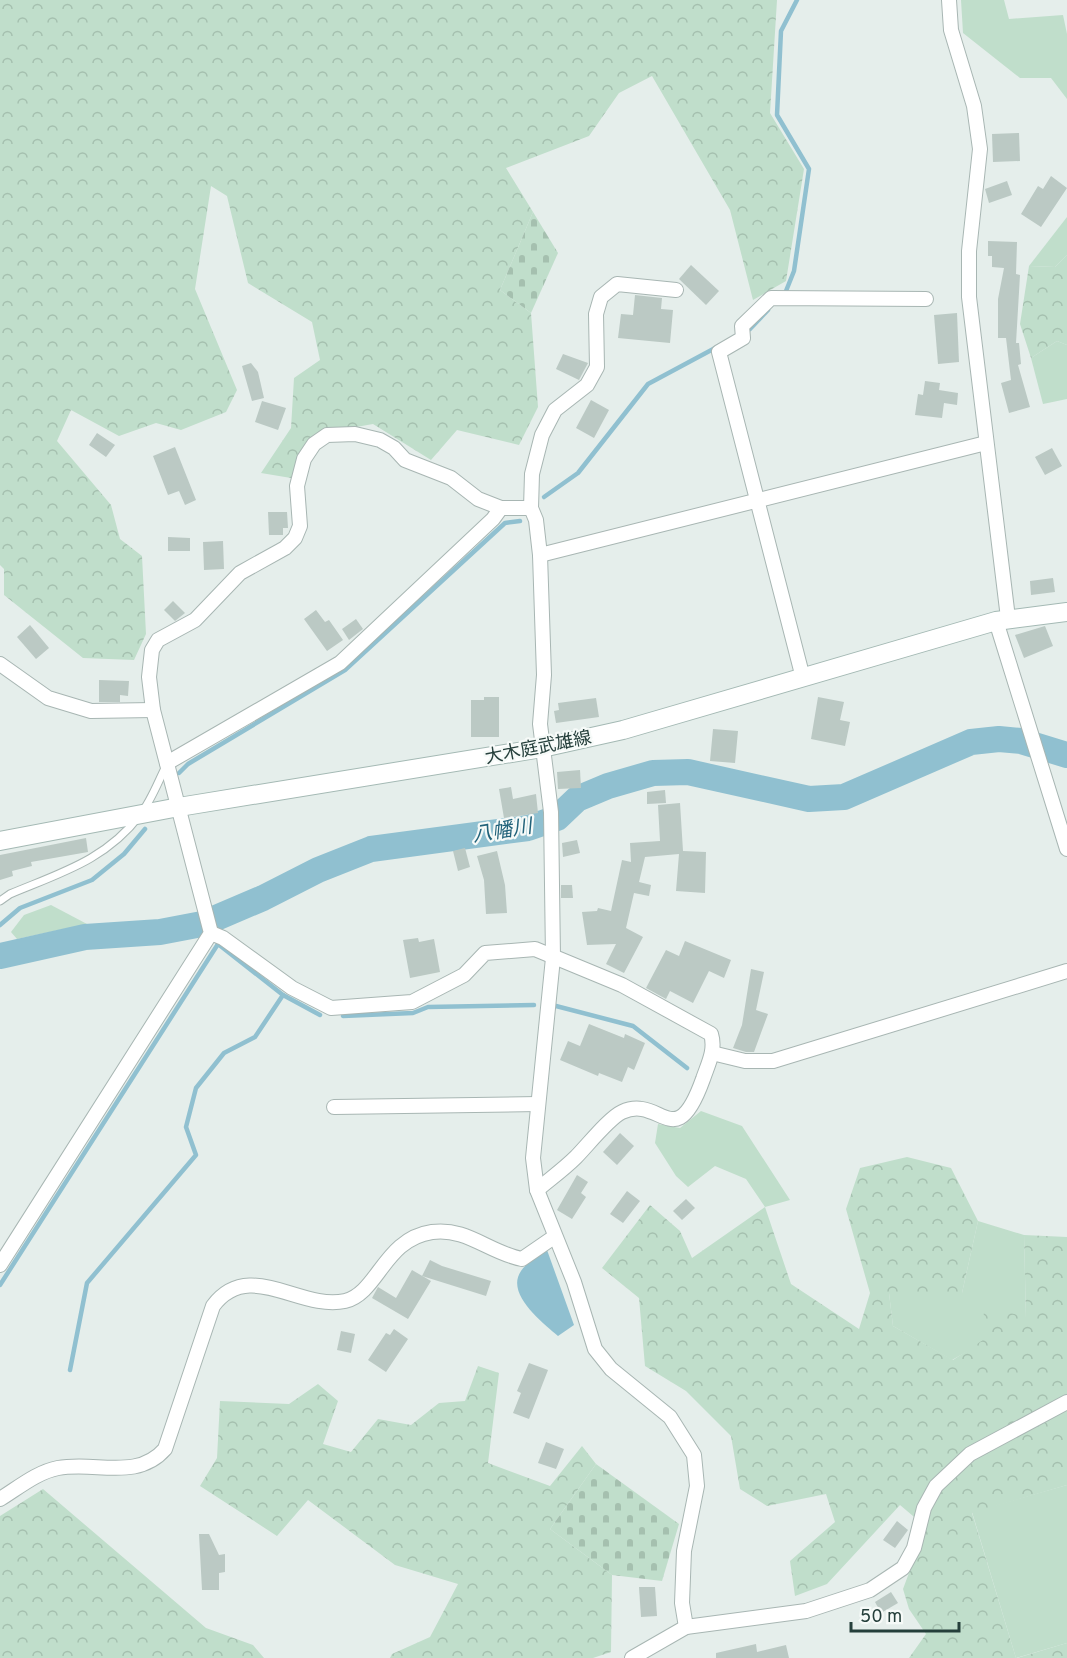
<svg xmlns="http://www.w3.org/2000/svg" width="1067" height="1658" font-family="Overpass,'Noto Sans JP',sans-serif">
  <style>
    .grass { fill: #c0decb }
    .forest { fill: url(#forest-crowns) }
    .cemetery { fill: url(#cemetery-stones) }
    .water { fill: #90c0d0 }
    .lines { fill: none; stroke-linecap: round; stroke-linejoin: round }
    .stream { stroke: #90c0d0; stroke-width: 4.5 }
    .river { stroke: #90c0d0; stroke-width: 26 }
    .building { fill: #bbc9c4 }
    .service-casing { stroke: #a8b6b3; stroke-width: 9 }
    .minor-casing { stroke: #a8b6b3; stroke-width: 16 }
    .secondary-casing { stroke: #a4b9b4; stroke-width: 20 }
    .service { stroke: #fff; stroke-width: 7 }
    .minor { stroke: #fff; stroke-width: 14 }
    .secondary { stroke: #fff; stroke-width: 18 }
    .labels { text-anchor: middle; stroke-width: 4.5; stroke-linejoin: round; paint-order: stroke }
    .street-label { font-size: 18px; fill: #253f3b; stroke: #f6faf8 }
    .water-label { font-size: 20px; font-style: italic; fill: #21627a; stroke: #f6faf8 }
  </style>
  <defs>
    <pattern id="forest-crowns" width="20" height="18" patternUnits="userSpaceOnUse" patternTransform="scale(1.5)"><rect width="20" height="18" fill="#c0decb"/><path d="M2 6a3 3 0 1 1 6 0M12 15a3 3 0 1 1 6 0" fill="none" stroke="#a5c0af"/></pattern>
    <pattern id="cemetery-stones" width="16" height="16" patternUnits="userSpaceOnUse" patternTransform="scale(1.5)"><rect width="16" height="16" fill="#c0decb"/><path d="M2 7V4a2 2 0 0 1 4 0v3zM10 15v-3a2 2 0 0 1 4 0v3z" fill="#a5c0af"/></pattern>
  </defs>
  <rect width="100%" height="100%" fill="#e5eeeb"/>
  <g class="grass">
    <path d="M961,0H1004L1009,19L1063,15L1067,34V99L1051,78H1020L963,33Z"/>
    <path d="M1067,217V255L1055,267L1029,266Z"/>
    <path d="M1057,341L1067,345V399L1043,404L1031,358Z"/>
    <path d="M51,905L87,924L17,939L11,932L24,915Z"/>
    <path d="M701,1111L742,1126L790,1200L765,1207L746,1179L715,1166L688,1187L676,1176L655,1143L658,1124L680,1128Z"/>
    <path d="M978,1221L1024,1235L1026,1318L952,1360L893,1326L889,1293H962Z"/>
    <path d="M1067,1485V1643L1016,1658L972,1512Z"/>
  </g>
  <g class="forest">
    <path d="M0,0H777L770,113L804,169L786,281L753,300L730,210L652,76L619,93L589,136L506,168L533,212L500,290L531,313L538,407L519,445L457,430L431,460L373,424L317,434L291,478L261,473L291,428L294,378L320,360L312,322L248,283L227,196L211,186L195,289L237,390L226,412L181,430L156,423L119,436L71,410L57,441L111,505L120,539L142,556L146,634L134,660L83,658L4,595V569L0,565Z"/>
    <path d="M1067,255V345L1057,341L1031,358L1020,324L1029,266L1055,267Z"/>
    <path d="M907,1157L951,1168L978,1221L962,1293H889L893,1326L953,1360L983,1340L984,1306L1026,1317L1024,1235L1067,1237V1485L972,1513L1016,1658H909L926,1634L909,1609L903,1589L926,1527L900,1505L827,1584L795,1596L790,1561L835,1522L826,1494L767,1506L740,1489L731,1436L686,1391L645,1366L639,1298L602,1268L650,1205L680,1231L692,1258L765,1207L791,1284L859,1329L870,1293L846,1209L860,1168Z"/>
    <path d="M478,1366L499,1373L488,1463L550,1486L582,1446L596,1464L550,1529L612,1575L611,1652L593,1658H390L392,1654L430,1637L458,1584L395,1565L308,1500L277,1536L200,1486L217,1458L220,1401L289,1404L318,1384L338,1401L323,1444L351,1452L378,1419L411,1425L439,1403L465,1401Z"/>
    <path d="M43,1489L206,1628L253,1645L264,1658H0V1516Z"/>
    <path d="M1067,1643V1658H1017Z"/>
  </g>
  <g class="cemetery">
    <path d="M533,212L558,253L531,313L500,290Z"/>
    <path d="M596,1464L679,1524L662,1581L612,1575L550,1529Z"/>
  </g>
  <path class="water" d="M547,1250L574,1325L558,1336C543,1323 505,1294 521,1271C526,1263 539,1256 547,1250Z"/>
  <g class="lines">
    <g class="stream">
      <path d="M786,291L794,271L809,169L777,115L781,31L797,0"/>
      <path d="M750,329L768,310"/>
      <path d="M544,497L578,473L648,384L717,347"/>
      <path d="M179,773L188,764L345,670L505,523L520,521"/>
      <path d="M0,925L20,908L92,880L124,854L145,829"/>
      <path d="M556,1006L633,1026L687,1068"/>
      <path d="M343,1016L413,1013L428,1007L534,1005"/>
      <path d="M0,1285L218,944L283,995L320,1015"/>
      <path d="M70,1370L87,1283L196,1155L186,1127L196,1088L224,1053L255,1037L283,995"/>
    </g>
    <path class="river" d="M0,956L85,937L160,932L202,924L263,898L318,870L371,849L528,828L557,818L577,799L608,786L653,773L688,772L809,799L844,797L971,742L999,739L1021,741L1067,755"/>
  </g>
  <g class="building">
    <path d="M1019,133L1020,161L993,162L992,134Z"/>
    <path d="M1051,176L1067,188L1041,227L1021,214L1038,186L1043,189Z"/>
    <path d="M1007,181L1012,195L989,203L985,189Z"/>
    <path d="M988,241L1017,242L1016,274L1020,275L1016,343H1019L1021,364L1018,365L1030,407L1009,413L1001,383L1011,380L1006,338H998V299L1004,268L992,267V256H988Z"/>
    <path d="M691,265L719,291L706,305L679,279Z"/>
    <path d="M635,295L662,298L661,309L673,310L670,343L618,338L621,314L633,315Z"/>
    <path d="M957,313L959,362L938,364L934,315Z"/>
    <path d="M563,354L588,363L579,380L556,369Z"/>
    <path d="M251,363L258,372L264,398L252,401L242,366Z"/>
    <path d="M925,381L940,383L939,390L958,393L957,405L944,403L942,418L915,415L918,394L923,395Z"/>
    <path d="M591,400L609,410L594,438L576,428Z"/>
    <path d="M262,401L286,408L278,430L255,422Z"/>
    <path d="M97,433L115,445L106,457L89,445Z"/>
    <path d="M175,447L196,500L185,505L179,491L168,495L153,456Z"/>
    <path d="M1052,448L1062,466L1045,475L1035,457Z"/>
    <path d="M268,512H287L288,528H283V535H269Z"/>
    <path d="M168,537L190,538V551H168Z"/>
    <path d="M223,541L224,569L204,570L203,542Z"/>
    <path d="M1053,578L1055,592L1031,595L1030,581Z"/>
    <path d="M173,601L185,613L175,621L164,610Z"/>
    <path d="M316,610L325,622L329,620L343,640L327,651L304,619Z"/>
    <path d="M356,619L363,629L349,640L342,629Z"/>
    <path d="M30,625L49,648L36,659L17,637Z"/>
    <path d="M1045,626L1053,646L1024,658L1015,635Z"/>
    <path d="M99,680L129,681L128,696L120,695V702H99Z"/>
    <path d="M484,697H499V737H471V700H484Z"/>
    <path d="M818,697L844,702L840,720L850,722L845,746L811,739Z"/>
    <path d="M596,698L599,717L556,723L554,711L559,710L558,703Z"/>
    <path d="M713,729L738,731L735,763L710,761Z"/>
    <path d="M580,770L581,788L558,789L557,772Z"/>
    <path d="M511,787L513,799L536,794L538,813L504,818L499,789Z"/>
    <path d="M665,790L666,803L647,804V792Z"/>
    <path d="M680,803L683,851L706,852L705,893L676,891L679,854L645,857L639,882L651,885L649,896L634,893L626,928L643,937L624,973L606,964L616,944L587,945L582,912L597,911L598,908L611,911L622,860L631,862L630,843L660,841L658,805Z"/>
    <path d="M86,838L88,852L31,862L32,866L12,871L13,876L0,880V855Z"/>
    <path d="M577,840L580,853L563,857L562,843Z"/>
    <path d="M465,848L470,867L458,871L453,851Z"/>
    <path d="M497,851L505,885L507,913L486,914L484,880L477,856Z"/>
    <path d="M561,885H572L573,898H561Z"/>
    <path d="M418,938L419,942L434,939L440,972L410,978L403,940Z"/>
    <path d="M685,941L731,960L724,978L709,971L693,1003L670,991L666,999L646,988L666,950L679,956Z"/>
    <path d="M751,969L764,972L756,1010L768,1014L754,1052H746L733,1048L742,1025Z"/>
    <path d="M589,1024L624,1038L625,1034L645,1043L634,1070L628,1067L622,1082L599,1073L598,1076L560,1060L568,1041L580,1046Z"/>
    <path d="M620,1133L634,1146L617,1165L603,1152Z"/>
    <path d="M577,1175L588,1182L581,1193L586,1197L572,1219L557,1210Z"/>
    <path d="M627,1191L640,1201L623,1223L610,1214Z"/>
    <path d="M686,1199L695,1208L682,1220L673,1211Z"/>
    <path d="M430,1260L442,1266L491,1281L486,1296L422,1276Z"/>
    <path d="M412,1270L431,1281L408,1319L372,1298L378,1287L396,1298Z"/>
    <path d="M394,1329L408,1339L386,1372L368,1360L386,1333L390,1335Z"/>
    <path d="M341,1331L355,1334L351,1353L337,1350Z"/>
    <path d="M529,1363L548,1370L529,1419L513,1413L521,1393L517,1391Z"/>
    <path d="M546,1442L564,1449L556,1469L538,1463Z"/>
    <path d="M897,1521L908,1530L895,1548L883,1540Z"/>
    <path d="M199,1534H209L219,1555L225,1554V1572L219,1573V1590H202Z"/>
    <path d="M639,1587H655L657,1616L641,1617Z"/>
    <path d="M891,1592L898,1603L881,1613L875,1602Z"/>
    <path d="M756,1644L757,1652L786,1645L789,1658H716V1653Z"/>
  </g>
  <g class="lines">
    <defs>
      <path id="service" d="M0,901L10,894C60,873 106,860 140,815C151,801 158,782 166,766"/>
      <g id="minor">
        <path d="M949,0L951,30L974,106L980,149L969,251V297L1008,618"/>
        <path d="M676,290L617,284L601,297L596,314L597,367L587,385L555,410L542,435L532,474L531,508L536,520L540,555L544,675L540,724L551,812L553,958L533,1158L537,1190L574,1282L595,1349L611,1369L670,1417L694,1455L697,1486L684,1551L682,1603L686,1627"/>
        <path d="M540,555L986,443"/>
        <path d="M996,621L1067,849"/>
        <path d="M0,664L48,698L91,711L153,710"/>
        <path d="M803,678L719,352L743,338L742,326L771,298L926,299"/>
        <path d="M167,763L340,663L493,519L501,508"/>
        <path d="M211,933L223,938L292,988L331,1008L412,1002L464,975L485,953L535,949L622,985L711,1034C716,1050 708,1064 703,1079C675,1157 661,1094 622,1112C609,1118 587,1146 576,1157C564,1169 550,1179 537,1190"/>
        <path d="M712,1053L745,1061H773L1067,971"/>
        <path d="M334,1107L538,1104"/>
        <path d="M0,1265L211,933L153,710L149,677L152,650L158,640L195,620L240,573L285,548L295,538L300,526L297,486L304,459L314,444L327,435L355,434L380,440L394,448L405,460L451,478L478,499L501,508H531"/>
        <path d="M0,1499C18,1488 37,1472 58,1468C96,1461 137,1481 165,1449L213,1306C249,1258 300,1311 345,1301C378,1293 384,1239 432,1232C466,1227 490,1253 522,1259L554,1237"/>
        <path d="M632,1658L686,1627L806,1611L870,1590L903,1568L914,1548L924,1508L936,1486L970,1454L1067,1402"/>
      </g>
      <path id="secondary" d="M0,841L179,807L542,748L623,730L996,621L1067,612"/>
    </defs>
    <use href="#service" class="service-casing"/>
    <use href="#minor" class="minor-casing"/>
    <use href="#secondary" class="secondary-casing"/>
    <use href="#service" class="service"/>
    <use href="#minor" class="minor"/>
    <use href="#secondary" class="secondary"/>
  </g>
  <g class="labels">
    <g class="street-label">
      <text transform="translate(538 747) rotate(-11)" y="6">大木庭武雄線</text>
    </g>
    <g class="water-label">
      <text transform="translate(502 830) rotate(-9)" y="7">八幡川</text>
    </g>
  </g>
  <path d="M851 1622v9h108v-9" fill="none" stroke="#253f3b" stroke-width="3"/>
  <text x="860" y="1622" font-size="18" fill="#253f3b" stroke="#f6faf8" stroke-width="4.5" paint-order="stroke">50 m</text>
</svg>
